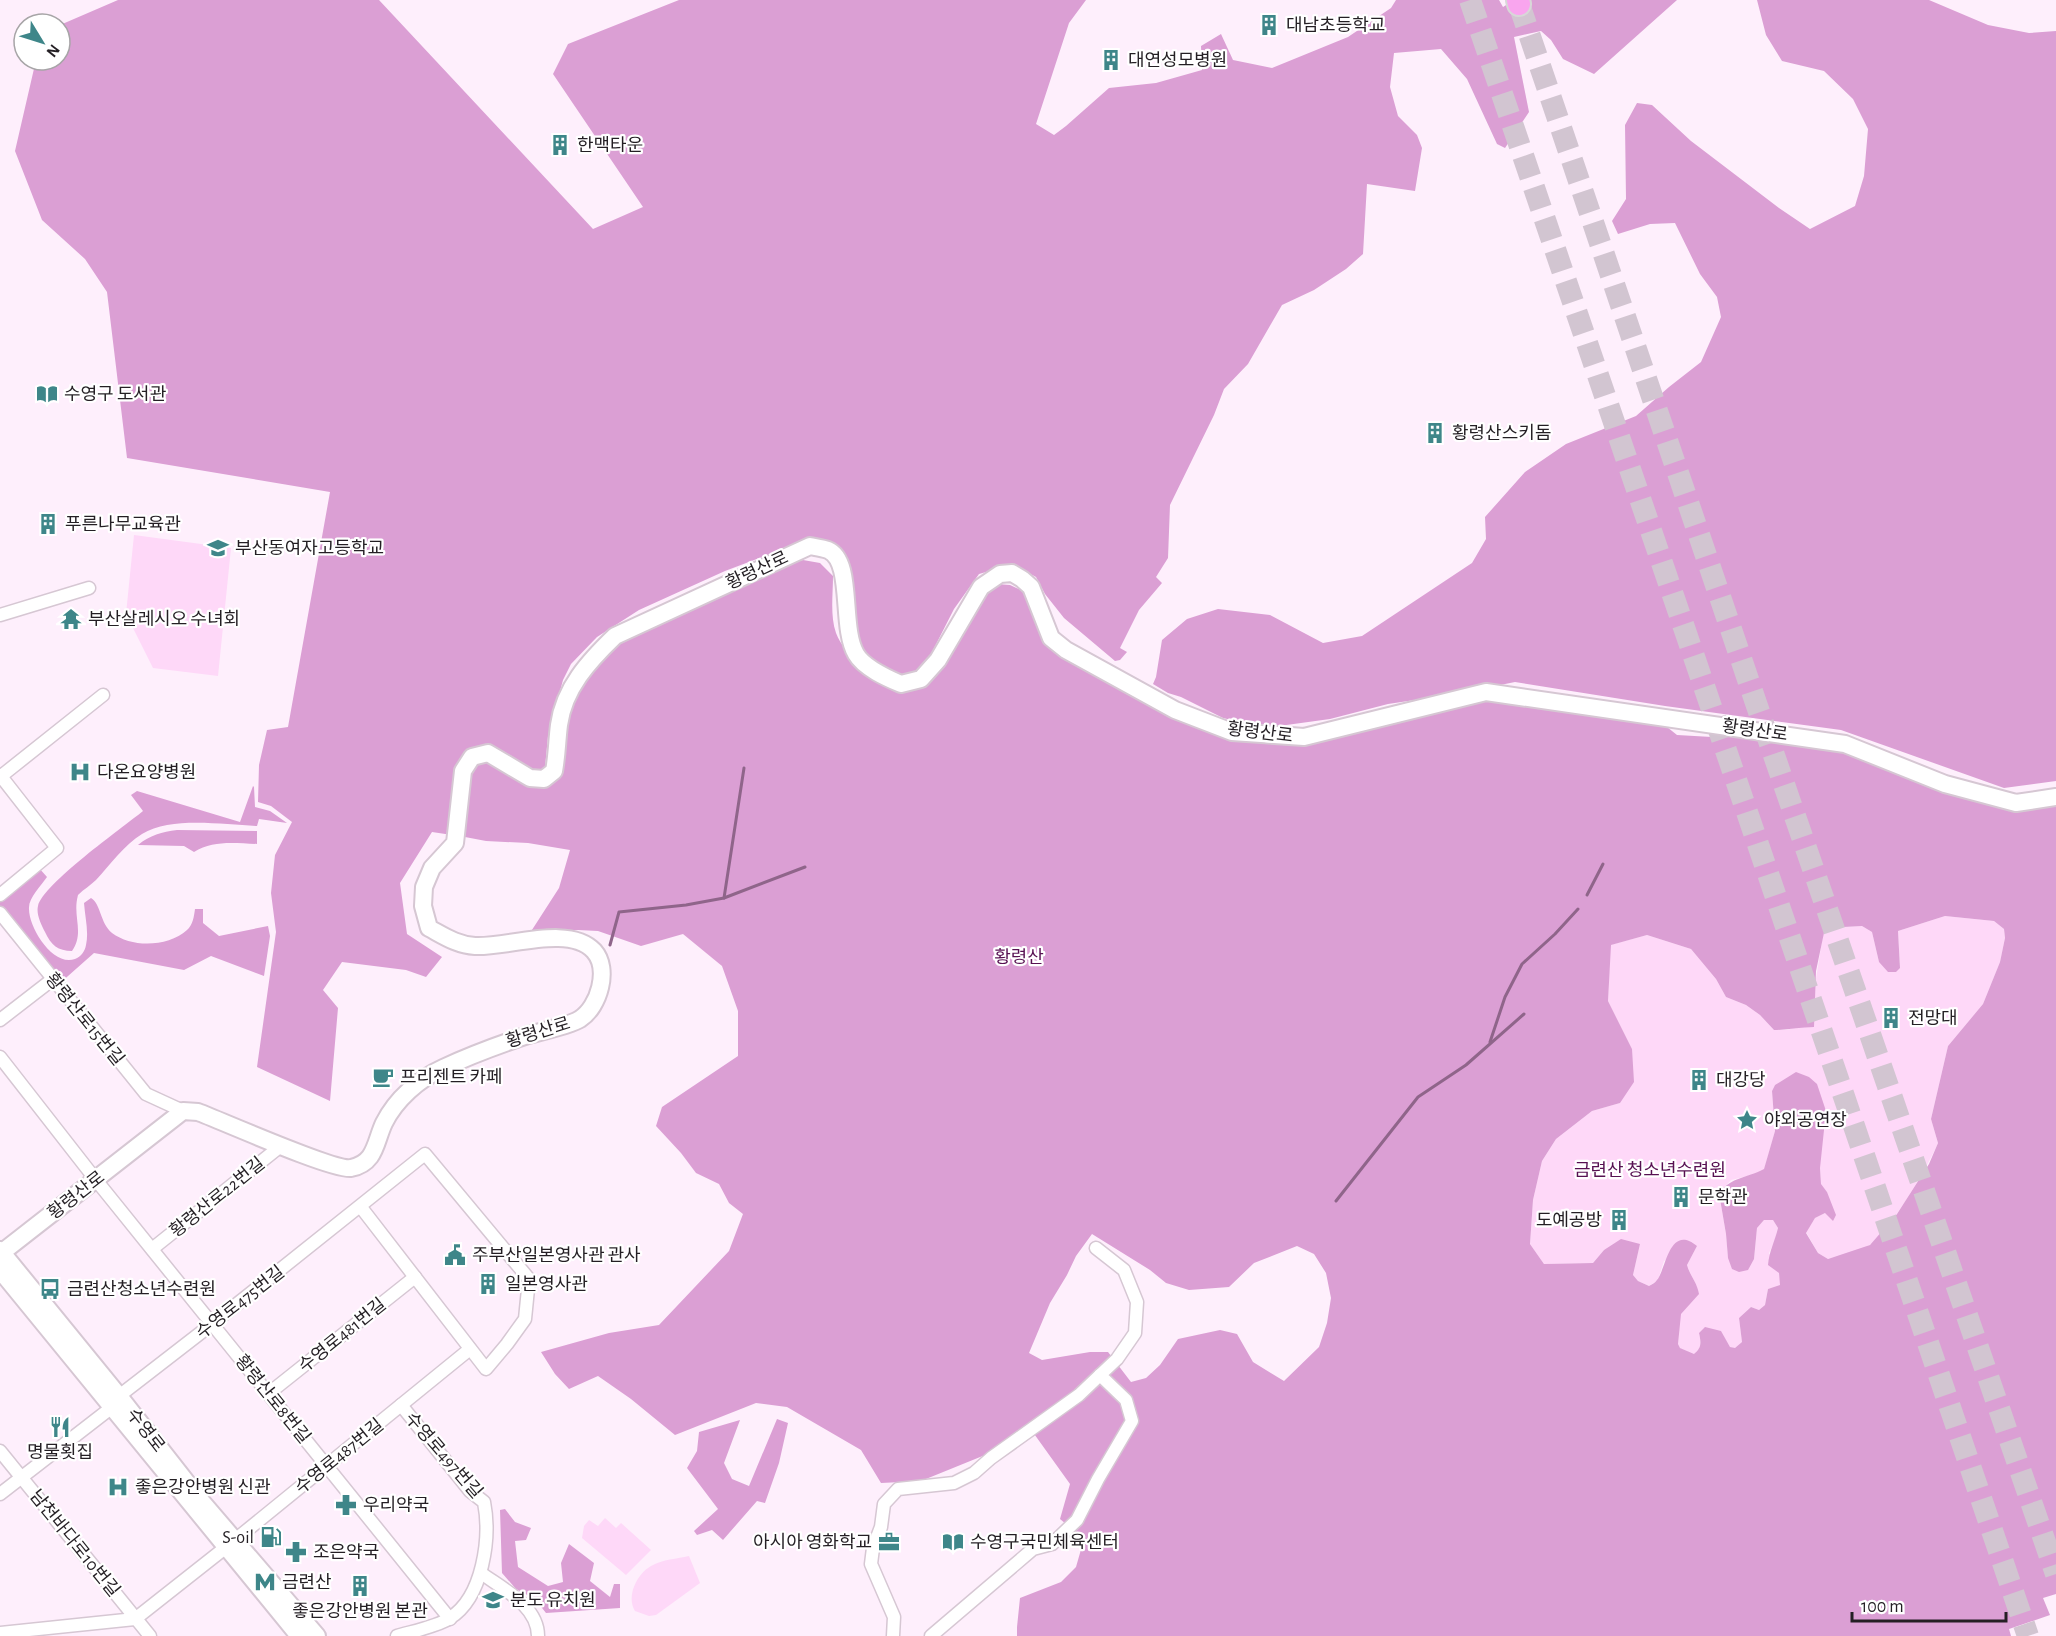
<svg xmlns="http://www.w3.org/2000/svg" width="2056" height="1636" font-family="'Alegreya Sans','Noto Sans KR',sans-serif">
  <style>
    .green { fill: #fed8f8 }
    .forest { fill: #db9fd4; fill-rule: evenodd }
    .lines { fill: none; stroke-linecap: round; stroke-linejoin: round }
    .stream { stroke: #8f658a; stroke-width: 3 }
    .highway-tunnel { stroke: #d2c5d1; stroke-width: 22; stroke-dasharray: 22 11; stroke-linecap: butt }
    .street-casing { stroke: #d6c7d3; stroke-width: 15 }
    .secondary-casing { stroke: #d6c7d3; stroke-width: 20 }
    .highway-casing { stroke: #d8d7d8; stroke-width: 26 }
    .street { stroke: #fff; stroke-width: 12 }
    .secondary { stroke: #fff; stroke-width: 16 }
    .highway { stroke: #f9a5ee; stroke-width: 22 }
    .labels { text-anchor: middle; stroke-width: 4.5; stroke-linejoin: round; paint-order: stroke }
    .poi-label { font-size: 18px; fill: #241f24; stroke: #fff; text-anchor: start }
    .street-label { font-size: 18px; fill: #241f24; stroke: #fff }
    .park-label { font-size: 18px; fill: #571052; stroke: #fff }
  </style>
  <rect width="100%" height="100%" fill="#feeffc"/>
  <g class="green">
    <path d="M134,535L231,548L218,676L153,668L126,614Z"/>
    <path d="M1945,916L1994,921L2004,929L2005,938L2000,962L1983,1004L1948,1046L1931,1119L1938,1143C1930,1163 1886,1238 1868,1246C1856,1252 1841,1255 1828,1259L1818,1253L1806,1232L1815,1218L1825,1213L1827,1192L1821,1185L1820,1168L1775,1085L1772,1091L1775,1131L1764,1170L1752,1175L1731,1180L1719,1193L1726,1234L1728,1257L1754,1259L1757,1228L1764,1220H1773L1778,1228L1776,1238L1769,1253L1779,1273L1781,1286L1768,1289L1765,1305L1759,1310L1751,1307L1739,1318L1742,1342L1735,1349L1730,1347L1726,1341L1699,1333C1701,1342 1702,1348 1694,1355L1680,1348L1678,1344L1680,1314L1698,1294C1697,1282 1690,1276 1687,1265L1697,1246L1664,1261L1658,1280L1649,1286L1638,1281L1633,1275L1640,1244L1604,1250L1593,1263L1544,1264L1530,1244L1533,1200L1542,1161L1556,1139L1592,1111L1620,1103L1632,1049L1608,1001L1610,945L1647,935L1691,949L1716,979L1726,997L1746,1005L1760,1015L1774,1030H1787L1796,1027L1815,985L1824,928L1862,926L1872,932L1879,962L1900,967L1898,931Z"/>
    <path d="M605,1518L616,1528L621,1523L651,1550L626,1575L582,1538L584,1526L589,1520L598,1526Z"/>
    <path d="M689,1556L700,1583L656,1615L649,1616L635,1611C626,1596 637,1574 651,1566C663,1559 677,1559 689,1556Z"/>
  </g>
  <g class="forest">
    <path d="M118,0H379L593,229L643,207L553,74L568,44L679,0H1086L1069,23L1036,124L1054,135L1066,126L1109,88L1156,83L1202,70L1201,46L1221,34L1233,60L1272,68L1348,37L1391,8L1396,0H1499L1503,7L1514,0H1677L1594,74L1563,59L1551,40L1541,31L1514,37L1529,112L1505,148L1497,144L1467,79L1441,49L1394,53L1390,87L1398,116L1417,135L1422,148L1415,191L1367,184L1363,254L1346,269L1314,290L1282,305L1248,364L1224,389L1214,415L1170,505L1168,558L1156,577L1162,583L1139,610L1120,648L1127,652L1120,660L1115,661L1064,618L1045,594L1036,577L1021,569L1007,566L979,574L954,609L928,660L915,677C894,677 893,677 877,664C871,659 863,655 860,648C839,609 872,545 809,539L725,571L639,610L597,637L571,664L563,680L548,736L545,768L535,773L492,747L482,745L469,751L452,835L432,832L400,883L407,934L442,957L426,977L406,970L342,962L323,990L338,1008L330,1101L257,1067L276,932L271,893L275,855L292,822L271,806L258,802L259,765L267,730L288,727L330,492L127,458L107,292L85,259L42,220L15,151L36,60H60V25Z"/>
    <path d="M1757,0H1929L1988,25L2029,33L2056,31V781L2004,788L1841,730L1665,706L1515,682L1455,694L1388,704L1330,719L1265,728L1223,718L1181,697L1168,693L1153,684L1156,677L1162,640L1187,619L1218,609L1270,615L1323,643L1362,636L1472,563L1486,539L1485,517L1525,472L1566,444L1636,416L1669,387L1701,362L1721,317L1717,297L1700,274L1675,223L1650,224L1618,234L1612,221L1626,199L1625,125L1637,103L1652,105L1691,141L1779,208L1810,229L1855,206L1864,176L1868,129L1853,99L1824,71L1782,61L1766,35Z"/>
    <path d="M803,560L820,563L833,576C833,595 830,616 836,633C845,658 877,675 898,690L916,689L926,685L989,587L997,584L1010,585L1021,590L1031,599L1042,634L1168,714L1300,741L1485,697L1657,719L1677,735L1712,737L1725,731L1836,748L1949,790L2056,801V1594L2043,1598L2050,1615L2009,1629L2011,1636H1017V1627L1020,1598L1061,1582L1076,1567L1084,1539L1060,1519L1070,1484L1027,1424L990,1453L921,1481L881,1483L861,1450L787,1407L756,1403L675,1435L631,1399L598,1376L569,1389L555,1374L541,1352L609,1333L659,1325L729,1251L743,1214L729,1203L719,1184L696,1173L681,1153L656,1126L662,1107L738,1056V1011L722,966L683,934L641,946L598,931L578,930L530,933L559,888L570,850L528,843L486,841L465,837C463,811 461,780 480,760L492,761L499,768L558,774L565,756L564,734L569,711L578,692L589,674L624,638L787,564ZM1945,916L1994,921L2004,929L2005,938L2000,962L1983,1004L1948,1046L1931,1119L1938,1143L1929,1164L1897,1214L1870,1245L1828,1259L1818,1253L1806,1233L1815,1218L1825,1213L1833,1221L1836,1215L1827,1192L1821,1184L1820,1168L1826,1111L1817,1084L1809,1077L1796,1072L1775,1085L1772,1091L1775,1131L1764,1169C1745,1179 1733,1176 1719,1193L1726,1234L1728,1258L1732,1269L1739,1272L1748,1270L1754,1259L1757,1228L1764,1220H1773L1778,1228C1775,1241 1769,1251 1768,1265L1779,1273L1780,1285L1768,1289L1765,1305L1759,1310L1751,1307L1739,1318L1742,1342L1735,1348L1730,1347L1721,1331L1705,1327L1699,1333C1701,1342 1702,1348 1694,1354L1680,1348L1678,1344L1681,1314L1699,1294C1697,1282 1690,1276 1687,1265L1697,1246C1669,1223 1666,1270 1657,1280C1655,1283 1652,1284 1649,1286L1638,1281L1633,1275L1640,1244L1621,1239L1604,1250L1593,1263L1544,1264L1530,1244L1533,1200L1542,1161L1556,1139L1592,1111L1620,1103L1634,1082L1632,1049L1608,1001L1611,945L1647,935L1691,949L1716,979L1726,997L1746,1005L1760,1015L1774,1030C1788,1030 1800,1027 1814,1027L1816,971L1825,928L1862,926L1872,932L1879,962L1888,972H1896L1900,968L1898,931ZM1092,1234L1150,1270L1166,1283L1189,1290L1229,1287L1254,1263L1297,1246L1314,1254L1326,1273L1331,1298L1327,1323L1319,1347L1284,1381L1253,1362L1237,1334L1220,1330L1178,1339L1160,1365L1146,1378L1131,1382L1108,1352H1090L1042,1360L1029,1353L1050,1303L1067,1275L1076,1256Z"/>
    <path d="M253,786L254,787L255,807L270,811L287,823L259,819L257,826C223,825 172,816 142,834C124,845 110,865 96,880C91,885 84,889 78,895C72,917 85,932 72,951C58,951 51,945 45,932C41,924 36,914 38,906C43,884 122,828 143,811L131,795L137,791L240,822Z"/>
    <path d="M177,830L257,831V844C234,843 213,840 194,852L184,846L138,845C150,835 162,832 177,830Z"/>
    <path d="M39,868L47,877C41,886 28,898 29,909C29,928 53,967 75,959C81,957 85,951 86,945C89,932 85,917 84,903L91,898C101,904 100,923 112,933C132,948 168,947 187,930C193,925 194,916 195,909H203V923L219,936L268,926L270,936L264,976L211,956L184,970L94,953L59,984L0,910V899Z"/>
    <path d="M777,1419L788,1423L779,1463L765,1503L757,1501L723,1540L712,1530L697,1535L694,1531L718,1509L687,1468L697,1451L699,1432L740,1420L724,1463L732,1479L749,1486Z"/>
    <path d="M505,1509L515,1522L531,1528L526,1540L515,1541L518,1567L548,1586L563,1582L561,1563L569,1544L594,1563L590,1581L610,1597L614,1584H620V1608L546,1613L535,1599L516,1589L502,1573L500,1510Z"/>
  </g>
  <g class="lines">
    <g class="stream">
      <path d="M1587,895L1603,864"/>
      <path d="M724,898L744,768"/>
      <path d="M610,945L619,912L686,905L724,898L805,867"/>
      <path d="M1490,1042L1505,997L1522,964L1555,934L1578,909"/>
      <path d="M1336,1201L1418,1097L1466,1065L1524,1014"/>
    </g>
    <g class="highway-tunnel">
      <path d="M1470,0L2028,1636"/>
      <path d="M1519,4L1756,703L2056,1574"/>
    </g>
    <defs>
      <g id="street">
        <path d="M0,615L89,588"/>
        <path d="M0,775L57,848L0,895"/>
        <path d="M0,777L103,695"/>
        <path d="M0,913L146,1094L183,1111"/>
        <path d="M0,1020L53,979"/>
        <path d="M0,1057L96,1180L450,1619"/>
        <path d="M152,1249L282,1145"/>
        <path d="M268,1394L415,1277"/>
        <path d="M119,1396L212,1324L425,1154L529,1279L525,1319L507,1344L486,1369L360,1206"/>
        <path d="M0,1451L150,1636"/>
        <path d="M0,1494L111,1408"/>
        <path d="M235,1540L470,1349"/>
        <path d="M481,1573C503,1589 538,1606 538,1636"/>
        <path d="M0,1633L135,1619L225,1548"/>
        <path d="M397,1636C410,1632 439,1626 450,1618C483,1597 491,1538 484,1502L470,1491L401,1405"/>
        <path d="M893,1636L894,1617L871,1564L873,1548L881,1527L884,1504L898,1489L954,1483L974,1473L991,1458L1079,1395L1100,1375"/>
        <path d="M931,1636L1033,1549L1052,1544L1077,1520L1098,1479L1132,1421L1126,1400L1100,1375L1117,1359L1135,1333L1137,1302L1124,1270L1096,1248"/>
      </g>
      <g id="secondary">
        <path d="M0,1250L119,1396L202,1502L317,1636"/>
        <path d="M0,1254L183,1111L198,1112C222,1121 334,1171 351,1168C376,1163 375,1142 384,1123C396,1099 419,1079 443,1068C471,1055 498,1045 528,1035C540,1032 571,1025 580,1019C599,1007 610,969 594,951C569,924 507,948 475,946C457,945 444,936 429,928L423,906L424,887L432,868L455,843L463,771L472,757L488,753L530,778L544,779L554,771C557,755 557,741 559,725C564,688 589,661 615,636L810,546C815,547 823,548 828,550C854,561 840,627 856,654C864,668 887,678 901,684L921,679L938,660L981,587L1000,574L1012,573L1022,579L1031,587L1051,638L1066,650L1175,710L1232,732L1304,737L1486,692L1845,744L1945,784L2016,803L2056,797"/>
        <path d="M0,1270L299,1636"/>
      </g>
      <path id="highway" d="M1518,0L1519,4"/>
    </defs>
    <use href="#street" class="street-casing"/>
    <use href="#secondary" class="secondary-casing"/>
    <use href="#highway" class="highway-casing"/>
    <use href="#street" class="street"/>
    <use href="#secondary" class="secondary"/>
    <use href="#highway" class="highway"/>
  </g>
  <defs>
    <symbol id="building-bare" viewBox="-9 -9 18 18"><path d="M-4-6H4V6H1V3H-1V6H-4ZM-2.5-4.3h1.7v1.8h-1.7ZM.8-4.3h1.7v1.8H.8ZM-2.5-1h1.7V.8h-1.7ZM.8-1h1.7V.8H.8Z" fill="#3e8689" stroke="#fff" stroke-width="2.5" paint-order="stroke"/></symbol>
    <symbol id="library-bare" viewBox="-9 -9 18 18"><path d="M-6-4Q-3-5.5-.7-3.5V5Q-3 3-6 4ZM6-4Q3-5.5 .7-3.5V5Q3 3 6 4Z" fill="#3e8689" stroke="#fff" stroke-width="2.5" paint-order="stroke"/></symbol>
    <symbol id="school-bare" viewBox="-9 -9 18 18"><path d="M0-5L7-2L0 1L-7-2ZM-4 1L0 2.5L4 1V4Q0 6-4 4Z" fill="#3e8689" stroke="#fff" stroke-width="2.5" paint-order="stroke"/></symbol>
    <symbol id="temple-bare" viewBox="-9 -9 18 18"><path d="M0-6L5-2H3V0L6.5 2.5H4V6H1.5V3h-3V6H-4V2.5H-6.5L-3 0V-2H-5Z" fill="#3e8689" stroke="#fff" stroke-width="2.5" paint-order="stroke"/></symbol>
    <symbol id="hospital-bare" viewBox="-9 -9 18 18"><path d="M-5-5h3v3.5h4V-5h3V5h-3V1.5h-4V5h-3Z" fill="#3e8689" stroke="#fff" stroke-width="2.5" paint-order="stroke"/></symbol>
    <symbol id="cafe-bare" viewBox="-9 -9 18 18"><path d="M-5.5-4.5H6V0H3Q3 3.5 0 3.5H-2.5Q-5.5 3.5-5.5 0ZM3-3.2v2h1.7v-2ZM-6 4.5H4V6H-6Z" fill="#3e8689" stroke="#fff" stroke-width="2.5" paint-order="stroke"/></symbol>
    <symbol id="sight-bare" viewBox="-9 -9 18 18"><path d="M0-6L1.8-2.2L6-1.7L2.9 1.2L3.7 5.4L0 3.3L-3.7 5.4L-2.9 1.2L-6-1.7L-1.8-2.2Z" fill="#3e8689" stroke="#fff" stroke-width="2.5" paint-order="stroke"/></symbol>
    <symbol id="civic-bare" viewBox="-9 -9 18 18"><path d="M-.6-6.5H3V-4.5H.6V-3L4-1V1h2V6H-6V1h2V-1L-.6-3ZM-1.2 2.5V6h2.4V2.5Z" fill="#3e8689" stroke="#fff" stroke-width="2.5" paint-order="stroke"/></symbol>
    <symbol id="bus-bare" viewBox="-9 -9 18 18"><path d="M-5-6H5V4H4V6H2V4H-2V6H-4V4H-5ZM-3.5-4V0h7V-4ZM-3.5 1.2v1.5H-2V1.2ZM2 1.2v1.5H3.5V1.2Z" fill="#3e8689" stroke="#fff" stroke-width="2.5" paint-order="stroke"/></symbol>
    <symbol id="restaurant-bare" viewBox="-9 -9 18 18"><path d="M-5-6h1v4h1v-4h1v4h1v-4h1v5L-1.5 .5V6h-2V.5L-5-1ZM5-6V6H3V1.5H1.5Q1.5-4 5-6Z" fill="#3e8689" stroke="#fff" stroke-width="2.5" paint-order="stroke"/></symbol>
    <symbol id="pharmacy-bare" viewBox="-9 -9 18 18"><path d="M-2-6h4v4h4v4h-4v4h-4v-4h-4v-4h4Z" fill="#3e8689" stroke="#fff" stroke-width="2.5" paint-order="stroke"/></symbol>
    <symbol id="fuel-bare" viewBox="-9 -9 18 18"><path d="M-5.5-6h7V0h2V4h1.3V-2.5L3-4.5l.8-.8L6-3V5H2.5V1h-1V6h-7ZM-4.2-4.7v3.2H.2V-4.7Z" fill="#3e8689" stroke="#fff" stroke-width="2.5" paint-order="stroke"/></symbol>
    <symbol id="office-bare" viewBox="-9 -9 18 18"><path d="M-6-3h4V-5.5h4V-3h4V5H-6ZM-1-4.5V-3h2v-1.5ZM-6 0V1H6V0Z" fill="#3e8689" stroke="#fff" stroke-width="2.5" paint-order="stroke"/></symbol>
    <symbol id="metro-bare" viewBox="-9 -9 18 18"><path d="M-5.5 5V-5H-3L0 0L3-5H5.5V5H3V-.5L0 4L-3-.5V5Z" fill="#3e8689" stroke="#fff" stroke-width="2.5" paint-order="stroke"/></symbol>
  </defs>
  <g fill-rule="evenodd">
    <use href="#building-bare" x="1254" y="10" width="30" height="30"/>
    <use href="#building-bare" x="1096" y="45" width="30" height="30"/>
    <use href="#building-bare" x="545" y="130" width="30" height="30"/>
    <use href="#library-bare" x="32" y="379" width="30" height="30"/>
    <use href="#building-bare" x="1420" y="418" width="30" height="30"/>
    <use href="#building-bare" x="33" y="509" width="30" height="30"/>
    <use href="#school-bare" x="203" y="533" width="30" height="30"/>
    <use href="#temple-bare" x="56" y="604" width="30" height="30"/>
    <use href="#hospital-bare" x="65" y="757" width="30" height="30"/>
    <use href="#building-bare" x="1876" y="1003" width="30" height="30"/>
    <use href="#cafe-bare" x="368" y="1062" width="30" height="30"/>
    <use href="#building-bare" x="1684" y="1065" width="30" height="30"/>
    <use href="#sight-bare" x="1732" y="1105" width="30" height="30"/>
    <use href="#building-bare" x="1666" y="1182" width="30" height="30"/>
    <use href="#building-bare" x="1604" y="1205" width="30" height="30"/>
    <use href="#civic-bare" x="440" y="1240" width="30" height="30"/>
    <use href="#building-bare" x="473" y="1269" width="30" height="30"/>
    <use href="#bus-bare" x="35" y="1274" width="30" height="30"/>
    <use href="#restaurant-bare" x="45" y="1412" width="30" height="30"/>
    <use href="#hospital-bare" x="103" y="1472" width="30" height="30"/>
    <use href="#pharmacy-bare" x="331" y="1490" width="30" height="30"/>
    <use href="#fuel-bare" x="256" y="1522" width="30" height="30"/>
    <use href="#office-bare" x="874" y="1527" width="30" height="30"/>
    <use href="#library-bare" x="938" y="1527" width="30" height="30"/>
    <use href="#pharmacy-bare" x="281" y="1537" width="30" height="30"/>
    <use href="#metro-bare" x="250" y="1567" width="30" height="30"/>
    <use href="#building-bare" x="345" y="1571" width="30" height="30"/>
    <use href="#school-bare" x="478" y="1585" width="30" height="30"/>
  </g>
  <g class="labels">
    <g class="poi-label">
      <text x="1286" y="31">대남초등학교</text>
      <text x="1128" y="66">대연성모병원</text>
      <text x="577" y="151">한맥타운</text>
      <text x="64" y="400">수영구 도서관</text>
      <text x="1452" y="439">황령산스키돔</text>
      <text x="65" y="530">푸른나무교육관</text>
      <text x="235" y="554">부산동여자고등학교</text>
      <text x="88" y="625">부산살레시오 수녀회</text>
      <text x="97" y="778">다온요양병원</text>
      <text x="1908" y="1024">전망대</text>
      <text x="400" y="1083">프리젠트 카페</text>
      <text x="1716" y="1086">대강당</text>
      <text x="1764" y="1126">야외공연장</text>
      <text x="1698" y="1203">문학관</text>
      <text x="1602" y="1226" text-anchor="end">도예공방</text>
      <text x="472" y="1261">주부산일본영사관 관사</text>
      <text x="505" y="1290">일본영사관</text>
      <text x="67" y="1295">금련산청소년수련원</text>
      <text x="60" y="1458" text-anchor="middle">명물횟집</text>
      <text x="135" y="1493">좋은강안병원 신관</text>
      <text x="363" y="1511">우리약국</text>
      <text x="254" y="1543" text-anchor="end">S-oil</text>
      <text x="872" y="1548" text-anchor="end">아시아 영화학교</text>
      <text x="970" y="1548">수영구국민체육센터</text>
      <text x="313" y="1558">조은약국</text>
      <text x="282" y="1588">금련산</text>
      <text x="510" y="1606">분도 유치원</text>
      <text x="360" y="1617" text-anchor="middle">좋은강안병원 본관</text>
    </g>
    <g class="street-label">
      <text transform="translate(757 570) rotate(-25)" y="6">황령산로</text>
      <text transform="translate(1755 730) rotate(8)" y="6">황령산로</text>
      <text transform="translate(1260 732) rotate(7)" y="6">황령산로</text>
      <text transform="translate(85 1019) rotate(51)" y="6">황령산로15번길</text>
      <text transform="translate(538 1032) rotate(-17)" y="6">황령산로</text>
      <text transform="translate(76 1195) rotate(-38)" y="6">황령산로</text>
      <text transform="translate(217 1197) rotate(-39)" y="6">황령산로22번길</text>
      <text transform="translate(240 1302) rotate(-38)" y="6">수영로475번길</text>
      <text transform="translate(342 1335) rotate(-39)" y="6">수영로481번길</text>
      <text transform="translate(273 1399) rotate(51)" y="6">황령산로8번길</text>
      <text transform="translate(146 1430) rotate(52)" y="6">수영로</text>
      <text transform="translate(444 1455) rotate(49)" y="6">수영로497번길</text>
      <text transform="translate(339 1456) rotate(-39)" y="6">수영로487번길</text>
      <text transform="translate(75 1543) rotate(51)" y="6">남천바다로10번길</text>
    </g>
    <g class="park-label">
      <text x="1019" y="963">황령산</text>
      <text x="1650" y="1176">금련산 청소년수련원</text>
    </g>
  </g>
  <g transform="translate(42 42) rotate(128)"><circle r="28" fill="#ffffff" stroke="#a7a5a7" stroke-width="1.5"/>
  <path d="M0-4.5L10 22L0 15L-10 22Z" fill="#3e8689"/>
  <text y="-9" font-size="16" font-weight="bold" text-anchor="middle" fill="#241f24">N</text>
  </g>
  <path d="M1852 1612v9h154v-9" fill="none" stroke="#241f24" stroke-width="3"/>
  <text x="1861" y="1612" font-size="18" fill="#241f24" stroke="#ffffff" stroke-width="4.5" paint-order="stroke">100 m</text>
</svg>
